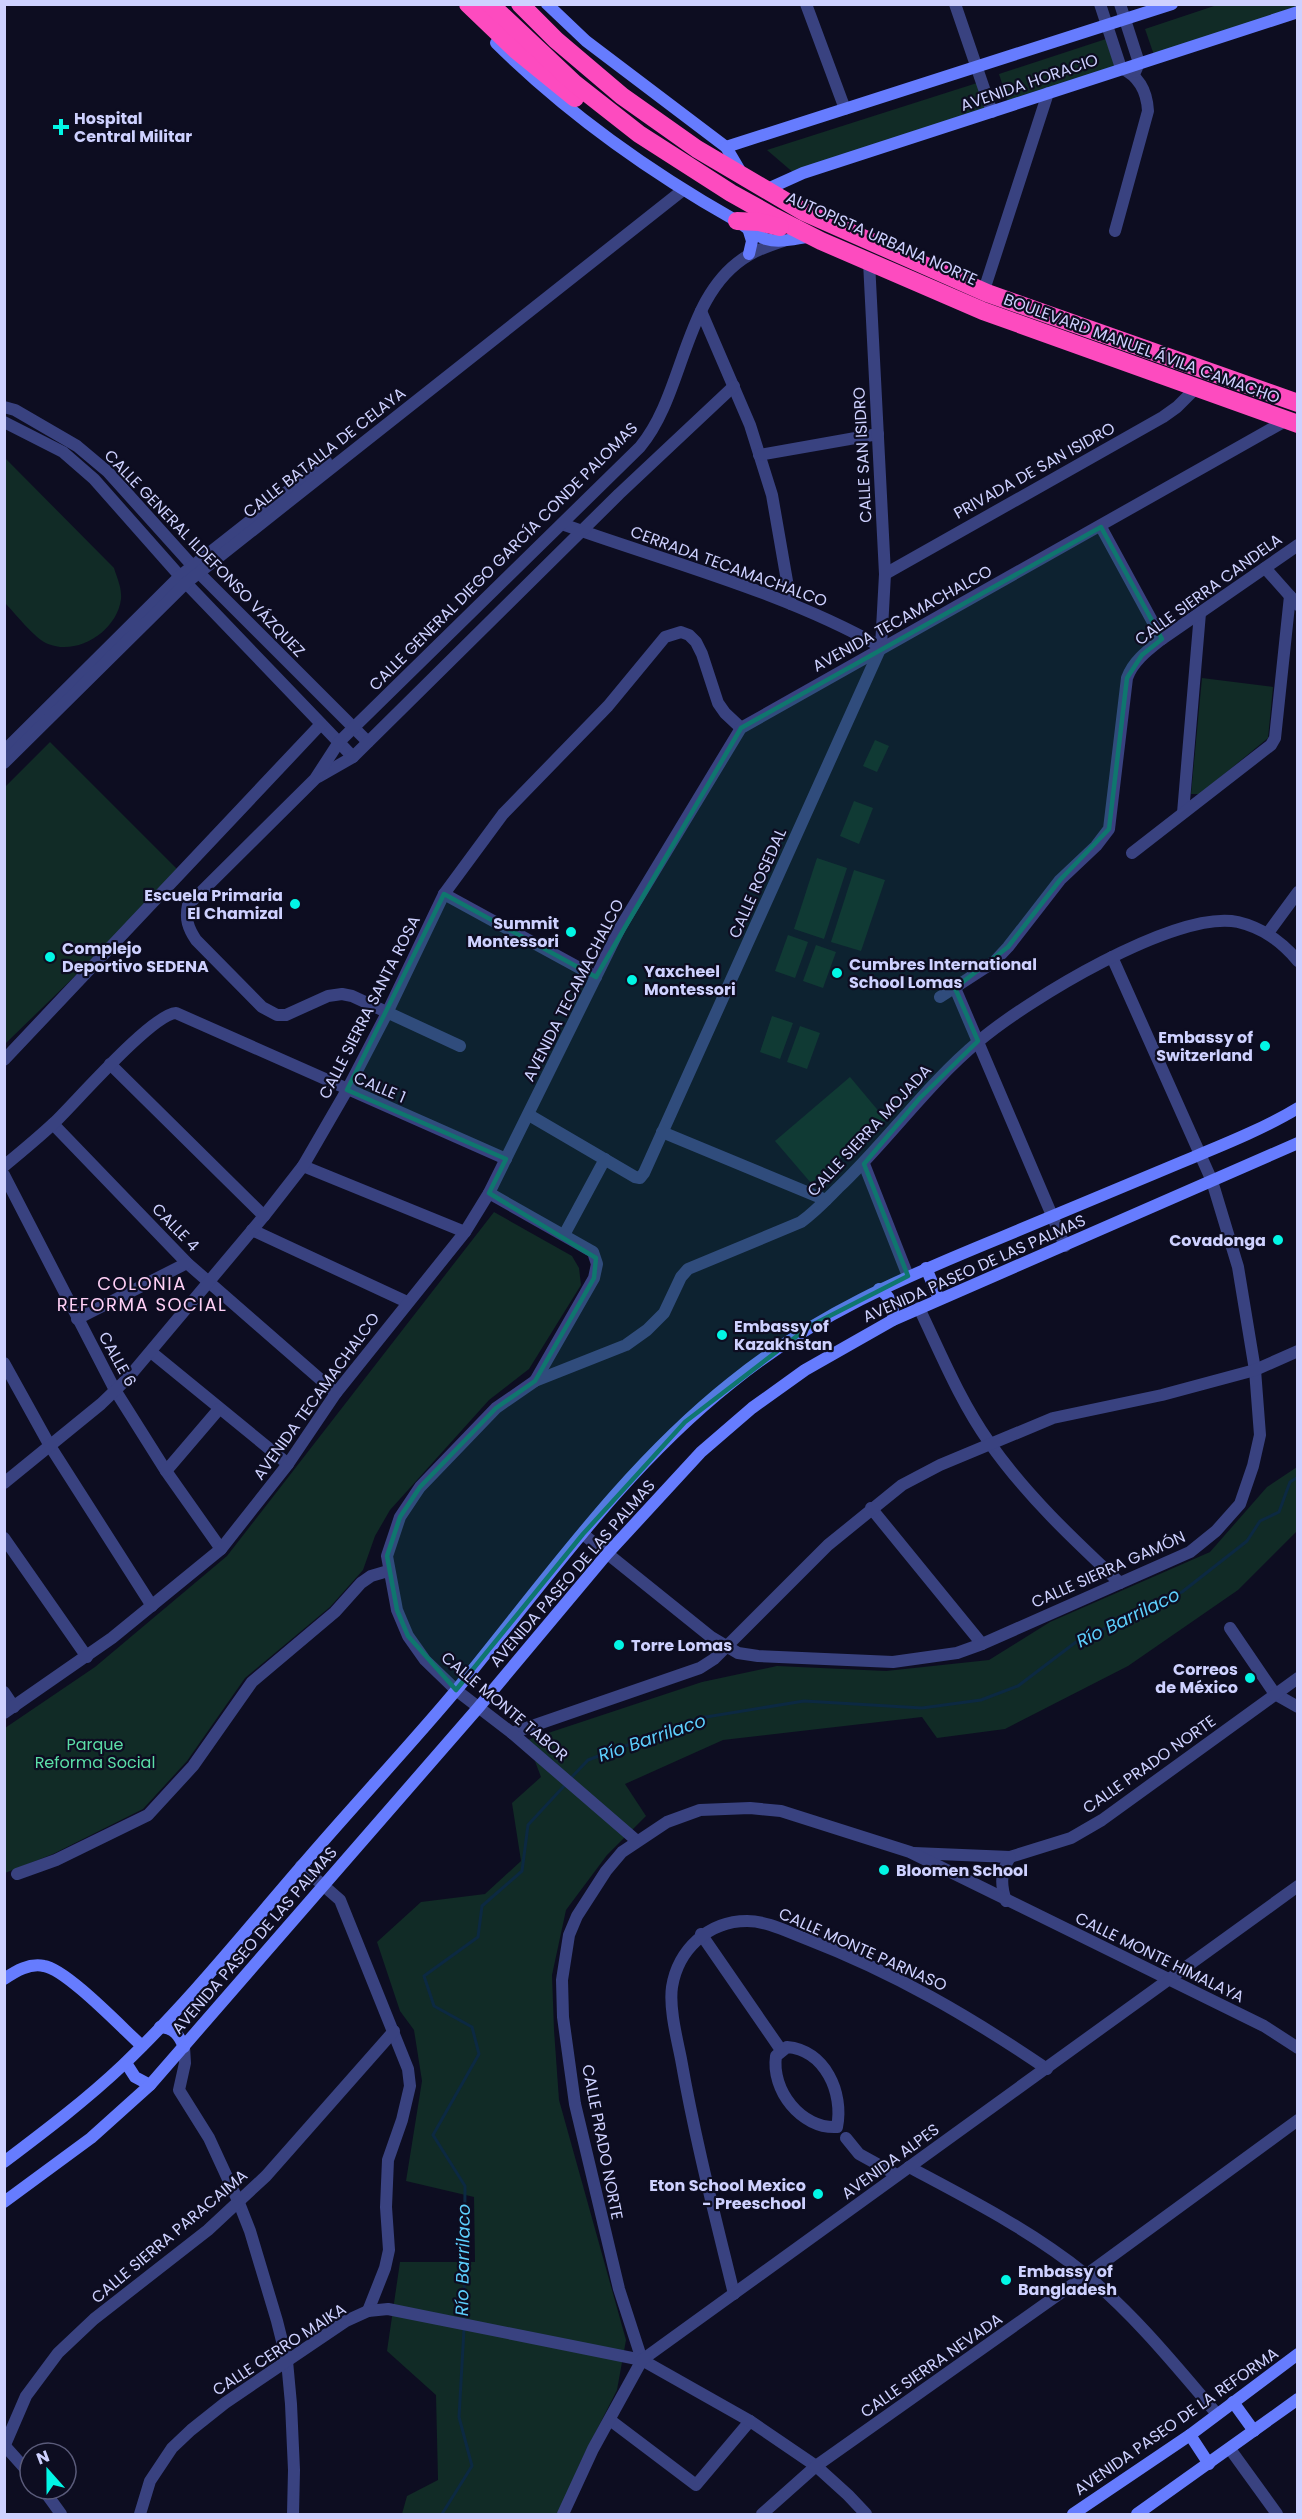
<svg xmlns="http://www.w3.org/2000/svg" width="1302" height="2519" font-family="Poppins,sans-serif">
  <style>
    .green { fill: #112b26 }
    .lines { fill: none; stroke-linecap: round; stroke-linejoin: round }
    .stream { stroke: #0c2942; stroke-width: 3 }
    .street { stroke: #394280; stroke-width: 12 }
    .secondary { stroke: #667cfe; stroke-width: 12 }
    .highway { stroke: #fd4bbf; stroke-width: 18 }
    .marked { fill: #0f766e; fill-opacity: 0.2; stroke: #0f766e; stroke-width: 4.5; stroke-linejoin: round }
    .poi-dot { fill: #02f6e5; stroke: #0d0d21; stroke-width: 2 }
    .labels { text-anchor: middle; stroke-width: 4.5; stroke-linejoin: round; paint-order: stroke }
    .street-label { font-size: 16px; fill: #ced1ff; stroke: #0d0d21 }
    .poi-label { font-size: 16px; font-weight: bold; fill: #ced1ff; stroke: #0d0d21; text-anchor: start }
    .park-label { font-size: 16px; fill: #5bdea7; stroke: #0d0d21 }
    .neighbourhood-label { font-size: 18px; letter-spacing: 1.5px; fill: #ffd0f6; stroke: #0d0d21 }
    .water-label { font-size: 18px; font-style: italic; fill: #5dcffd; stroke: #0d0d21 }
  </style>
  <rect width="100%" height="100%" fill="#0d0d21"/>
  <g class="green">
    <path d="M1217,5H1297V9L1155,58L1145,29Z"/>
    <path d="M1109,38L1118,66L1008,102L999,74Z"/>
    <path d="M977,83L987,114L795,174L767,150Z"/>
    <path d="M5,458L114,568C117,578 122,588 121,599C117,631 78,656 48,644C35,639 15,613 5,603Z"/>
    <path d="M1202,678L1273,687L1268,738L1200,794H1191Z"/>
    <path d="M875,740L889,746L877,772L863,766Z"/>
    <path d="M50,742L181,873L6,1043L4,1041V788Z"/>
    <path d="M854,801L873,808L859,844L840,836Z"/>
    <path d="M817,858L847,868L824,939L794,929Z"/>
    <path d="M854,870L885,880L861,951L831,942Z"/>
    <path d="M788,935L808,942L795,978L775,971Z"/>
    <path d="M816,945L836,952L823,988L803,981Z"/>
    <path d="M772,1016L793,1023L780,1059L760,1052Z"/>
    <path d="M800,1026L820,1033L807,1069L787,1062Z"/>
    <path d="M850,1077L886,1120L811,1183L775,1141Z"/>
    <path d="M494,1212L572,1256L579,1268L581,1285L529,1369L489,1400L390,1510L375,1536L363,1570L330,1607L245,1678L187,1761L143,1809L53,1854L5,1873V1728L95,1667L227,1556Z"/>
    <path d="M1297,1467V1531L1238,1590L1128,1666L1005,1729L937,1738L922,1717L723,1740L625,1784L646,1816L607,1855L566,1910L552,1975L554,2030L559,2100L626,2340L617,2390L580,2463L559,2514H402L407,2496L438,2480L436,2395L387,2351L400,2262H475L474,2197L406,2181L422,2081L414,2030L400,2011L377,1942L421,1902L485,1894L521,1861L512,1803L541,1777L527,1740L702,1682L777,1666L886,1671L989,1660L1050,1622L1210,1552L1267,1487Z"/>
  </g>
  <g class="lines">
    <g class="stream">
      <path d="M569,1780L588,1760L700,1718L804,1701L922,1708L981,1700L1018,1686L1076,1642L1182,1592L1247,1541L1260,1521L1279,1512L1290,1482L1298,1477"/>
      <path d="M464,2322L465,2186L433,2135L479,2054L472,2027L434,2006L424,1976L478,1937L482,1906L522,1871L528,1825L565,1785"/>
      <path d="M442,2514L472,2466L459,2417L464,2329"/>
    </g>
    <g class="street">
      <path d="M806,4L845,109"/>
      <path d="M955,4L992,112"/>
      <path d="M1100,4L1121,68C1139,76 1147,92 1148,111L1115,231"/>
      <path d="M1120,4L1139,63L1135,72"/>
      <path d="M986,284L1048,93"/>
      <path d="M701,311L750,425L772,495L791,604"/>
      <path d="M4,407L15,410L77,446L108,472L198,572L368,742"/>
      <path d="M4,422L63,452L94,479L186,583L353,757"/>
      <path d="M759,455L878,434"/>
      <path d="M562,524C668,562 784,592 881,647"/>
      <path d="M1101,527L1162,639"/>
      <path d="M1265,568L1298,605"/>
      <path d="M885,574L1163,417L1177,407L1195,389"/>
      <path d="M4,751L180,576L326,461"/>
      <path d="M4,763L186,583L683,190"/>
      <path d="M318,777L353,757L619,494L734,386"/>
      <path d="M1183,813L1200,613"/>
      <path d="M1132,853L1271,745L1275,738L1290,596"/>
      <path d="M444,894L596,977"/>
      <path d="M1268,933L1298,892"/>
      <path d="M955,988L1065,1246"/>
      <path d="M940,997L994,962L1008,947L1060,880L1096,846L1109,829L1127,678C1133,661 1148,650 1162,639L1298,545"/>
      <path d="M460,1046L352,996L342,994L328,996L286,1015H277L262,1007L196,940C188,928 185,919 188,905L315,779L339,742L640,447C686,392 683,293 749,255C759,249 771,245 783,241"/>
      <path d="M4,1060L321,724"/>
      <path d="M110,1064L264,1216"/>
      <path d="M529,1115L635,1177L640,1178L644,1173L881,647L885,574L869,262"/>
      <path d="M53,1124L187,1263L336,1393"/>
      <path d="M662,1132L826,1200"/>
      <path d="M864,1164L908,1276"/>
      <path d="M4,1166C21,1152 38,1138 54,1123C75,1103 152,1014 176,1013L506,1159"/>
      <path d="M303,1166L465,1232"/>
      <path d="M4,1175L115,1390L166,1471L221,1549"/>
      <path d="M489,1193L593,1252L597,1264L594,1278L535,1381"/>
      <path d="M252,1230L407,1302"/>
      <path d="M564,1235L605,1159"/>
      <path d="M919,1308C941,1354 960,1401 989,1442C1026,1495 1073,1539 1120,1583"/>
      <path d="M77,1319L187,1263"/>
      <path d="M151,1352L288,1464"/>
      <path d="M4,1363L50,1446L152,1606"/>
      <path d="M166,1471L219,1409"/>
      <path d="M4,1483L101,1404L128,1378L264,1216L303,1166L347,1090L387,1013L444,894L503,814L608,706L665,637L681,632L689,635L696,642L702,654L718,703L725,713L741,728"/>
      <path d="M871,1508L982,1644"/>
      <path d="M583,1534L711,1637L738,1653L758,1656L893,1662L957,1653L982,1644L1190,1552L1216,1531L1240,1504L1253,1466L1260,1435L1255,1370L1238,1267L1212,1181L1112,957"/>
      <path d="M4,1538L87,1657"/>
      <path d="M1230,1628L1275,1694L1298,1707"/>
      <path d="M4,1692L14,1707"/>
      <path d="M4,1713L112,1638L221,1549L288,1464L336,1393L465,1232L489,1193L620,928L741,728L1287,420"/>
      <path d="M512,1733L700,1668L714,1659L828,1545L902,1485L940,1465L1053,1418L1162,1395L1255,1370L1298,1351"/>
      <path d="M637,1841L512,1733L456,1690L425,1660L408,1636L397,1610L387,1556L400,1517L420,1487L496,1408L535,1381L626,1345L647,1330L664,1313L681,1277L688,1269L801,1222C815,1212 826,1200 838,1188C887,1142 926,1085 979,1041C1026,1001 1176,909 1238,922C1263,928 1281,941 1298,961"/>
      <path d="M914,1853L1010,1857L1071,1838L1102,1820L1298,1678"/>
      <path d="M301,1866L340,1900L408,2069L410,2086L402,2120L388,2160L386,2207L389,2250L385,2268L368,2311"/>
      <path d="M17,1874L56,1860L148,1815L193,1766L252,1682L335,1612L361,1583L371,1576L388,1571"/>
      <path d="M1006,1901C1000,1884 1001,1872 1010,1857"/>
      <path d="M701,1934L781,2050"/>
      <path d="M184,2047L185,2063L179,2090L209,2138L239,2203L250,2231L277,2321L287,2361L291,2404L294,2470L293,2514"/>
      <path d="M787,2047C825,2050 844,2093 837,2127C801,2129 771,2090 776,2056Z"/>
      <path d="M846,2138L859,2154L897,2175"/>
      <path d="M909,2167C969,2199 1032,2231 1085,2274C1135,2315 1176,2366 1217,2414"/>
      <path d="M734,2294C715,2216 695,2139 681,2059C677,2039 669,2008 672,1987C678,1950 708,1921 747,1921C767,1921 788,1932 807,1939C895,1973 969,2016 1047,2069"/>
      <path d="M642,2360L619,2289L575,2104L563,2017L562,1980L569,1935L577,1916L606,1871L622,1852L667,1822L700,1810L750,1808L781,1811L910,1852L1264,2026L1298,2048"/>
      <path d="M610,2420L696,2485L750,2421"/>
      <path d="M4,2445L30,2474"/>
      <path d="M4,2447L26,2396L58,2353L94,2319L208,2230L266,2176L394,2031"/>
      <path d="M1230,2449L1277,2514"/>
      <path d="M43,2489L61,2514"/>
      <path d="M140,2514L150,2481L172,2448L191,2430L225,2403L346,2321L368,2311L388,2309L642,2360L750,2421L816,2466L848,2495L866,2514"/>
      <path d="M563,2514L593,2449L642,2360L1298,1886"/>
      <path d="M762,2514L816,2466L1086,2275L1298,2120"/>
    </g>
    <g class="secondary">
      <path d="M547,4L586,41L726,147L739,169"/>
      <path d="M496,43C566,112 650,172 735,220C746,226 754,235 766,239C779,243 793,239 807,237"/>
      <path d="M726,147L1172,4"/>
      <path d="M772,187L803,173L1298,12"/>
      <path d="M748,228L752,241L749,254"/>
      <path d="M926,1268L939,1299"/>
      <path d="M879,1289C891,1296 894,1307 893,1320"/>
      <path d="M4,1979C16,1971 29,1963 44,1966C66,1969 122,2028 142,2046"/>
      <path d="M160,2027C174,2028 179,2035 184,2047"/>
      <path d="M126,2063L135,2077L150,2085"/>
      <path d="M4,2162C45,2131 86,2100 123,2065C187,2004 243,1934 300,1868C352,1807 407,1749 458,1688C544,1583 624,1468 731,1383C816,1314 900,1279 1000,1238C1053,1216 1105,1194 1158,1172C1202,1153 1257,1133 1298,1108"/>
      <path d="M4,2202L91,2138L150,2085L478,1708L607,1554L701,1452L752,1408L805,1370L893,1320L1298,1143"/>
      <path d="M1233,2402L1254,2431"/>
      <path d="M1190,2435L1209,2464"/>
      <path d="M1073,2514L1190,2435L1298,2354"/>
      <path d="M1137,2514L1298,2399"/>
    </g>
    <g class="highway">
      <path d="M468,4L516,50L575,98"/>
      <path d="M490,4L574,83L639,134L731,193L774,217L821,241L983,311L1298,424"/>
      <path d="M520,4L556,40L622,96L697,149L804,212L987,293L1298,403"/>
      <path d="M737,221L759,222L780,227"/>
    </g>
  </g>
  <path class="marked" d="M1101,527L1162,639L1142,655L1127,678L1109,829L1060,880L1008,947L955,988L978,1041L920,1098L864,1164L908,1276L810,1326L685,1422L583,1534L456,1690L408,1636L397,1610L387,1556L400,1517L420,1487L496,1408L535,1381L594,1278L596,1258L489,1193L506,1159L347,1090L444,894L596,977L741,728Z"/>
  <g class="poi-dot">
    <path d="M58 118h6v6h6v6h-6v6h-6v-6h-6v-6h6z"/>
    <circle cx="295" cy="904" r="6"/>
    <circle cx="571" cy="932" r="6"/>
    <circle cx="50" cy="957" r="6"/>
    <circle cx="837" cy="973" r="6"/>
    <circle cx="632" cy="980" r="6"/>
    <circle cx="1265" cy="1046" r="6"/>
    <circle cx="1278" cy="1240" r="6"/>
    <circle cx="722" cy="1335" r="6"/>
    <circle cx="619" cy="1645" r="6"/>
    <circle cx="1250" cy="1678" r="6"/>
    <circle cx="884" cy="1870" r="6"/>
    <circle cx="818" cy="2194" r="6"/>
    <circle cx="1006" cy="2280" r="6"/>
  </g>
  <g class="labels">
    <g class="street-label">
      <text transform="translate(1029 82) rotate(-19)" y="6">AVENIDA HORACIO</text>
      <text transform="translate(882 238) rotate(24)" y="6">AUTOPISTA URBANA NORTE</text>
      <text transform="translate(1142 348) rotate(20)" y="6">BOULEVARD MANUEL ÁVILA CAMACHO</text>
      <text transform="translate(324 452) rotate(-38)" y="6">CALLE BATALLA DE CELAYA</text>
      <text transform="translate(862 455) rotate(-93)" y="6">CALLE SAN ISIDRO</text>
      <text transform="translate(1034 470) rotate(-29)" y="6">PRIVADA DE SAN ISIDRO</text>
      <text transform="translate(205 553) rotate(46)" y="6">CALLE GENERAL ILDEFONSO VÁZQUEZ</text>
      <text transform="translate(503 556) rotate(-45)" y="6">CALLE GENERAL DIEGO GARCÍA CONDE PALOMAS</text>
      <text transform="translate(729 566) rotate(20)" y="6">CERRADA TECAMACHALCO</text>
      <text transform="translate(1208 589) rotate(-36)" y="6">CALLE SIERRA CANDELA</text>
      <text transform="translate(902 618) rotate(-29)" y="6">AVENIDA TECAMACHALCO</text>
      <text transform="translate(757 883) rotate(-66)" y="6">CALLE ROSEDAL</text>
      <text transform="translate(573 990) rotate(-63)" y="6">AVENIDA TECAMACHALCO</text>
      <text transform="translate(369 1007) rotate(-63)" y="6">CALLE SIERRA SANTA ROSA</text>
      <text transform="translate(380 1087) rotate(23)" y="6">CALLE 1</text>
      <text transform="translate(869 1130) rotate(-47)" y="6">CALLE SIERRA MOJADA</text>
      <text transform="translate(176 1227) rotate(46)" y="6">CALLE 4</text>
      <text transform="translate(974 1268) rotate(-24)" y="6">AVENIDA PASEO DE LAS PALMAS</text>
      <text transform="translate(118 1359) rotate(61)" y="6">CALLE 6</text>
      <text transform="translate(316 1396) rotate(-54)" y="6">AVENIDA TECAMACHALCO</text>
      <text transform="translate(1108 1569) rotate(-24)" y="6">CALLE SIERRA GAMÓN</text>
      <text transform="translate(572 1573) rotate(-49)" y="6">AVENIDA PASEO DE LAS PALMAS</text>
      <text transform="translate(505 1706) rotate(40)" y="6">CALLE MONTE TABOR</text>
      <text transform="translate(1149 1764) rotate(-35)" y="6">CALLE PRADO NORTE</text>
      <text transform="translate(254 1940) rotate(-49)" y="6">AVENIDA PASEO DE LAS PALMAS</text>
      <text transform="translate(863 1949) rotate(24)" y="6">CALLE MONTE PARNASO</text>
      <text transform="translate(1160 1957) rotate(26)" y="6">CALLE MONTE HIMALAYA</text>
      <text transform="translate(603 2142) rotate(79)" y="6">CALLE PRADO NORTE</text>
      <text transform="translate(890 2161) rotate(-36)" y="6">AVENIDA ALPES</text>
      <text transform="translate(169 2236) rotate(-40)" y="6">CALLE SIERRA PARACAIMA</text>
      <text transform="translate(279 2349) rotate(-33)" y="6">CALLE CERRO MAIKA</text>
      <text transform="translate(931 2365) rotate(-35)" y="6">CALLE SIERRA NEVADA</text>
      <text transform="translate(1176 2421) rotate(-35)" y="6">AVENIDA PASEO DE LA REFORMA</text>
    </g>
    <g class="poi-label">
      <text x="74" y="124">Hospital<tspan x="74" dy="18">Central Militar</tspan></text>
      <text x="283" y="901" text-anchor="end">Escuela Primaria<tspan x="283" dy="18">El Chamizal</tspan></text>
      <text x="559" y="929" text-anchor="end">Summit<tspan x="559" dy="18">Montessori</tspan></text>
      <text x="62" y="954">Complejo<tspan x="62" dy="18">Deportivo SEDENA</tspan></text>
      <text x="849" y="970">Cumbres International<tspan x="849" dy="18">School Lomas</tspan></text>
      <text x="644" y="977">Yaxcheel<tspan x="644" dy="18">Montessori</tspan></text>
      <text x="1253" y="1043" text-anchor="end">Embassy of<tspan x="1253" dy="18">Switzerland</tspan></text>
      <text x="1266" y="1246" text-anchor="end">Covadonga</text>
      <text x="734" y="1332">Embassy of<tspan x="734" dy="18">Kazakhstan</tspan></text>
      <text x="631" y="1651">Torre Lomas</text>
      <text x="1238" y="1675" text-anchor="end">Correos<tspan x="1238" dy="18">de México</tspan></text>
      <text x="896" y="1876">Bloomen School</text>
      <text x="806" y="2191" text-anchor="end">Eton School Mexico<tspan x="806" dy="18">- Preeschool</tspan></text>
      <text x="1018" y="2277">Embassy of<tspan x="1018" dy="18">Bangladesh</tspan></text>
    </g>
    <g class="park-label">
      <text x="95" y="1750">Parque<tspan x="95" dy="18">Reforma Social</tspan></text>
    </g>
    <g class="neighbourhood-label">
      <text x="142" y="1290">COLONIA<tspan x="142" dy="21">REFORMA SOCIAL</tspan></text>
    </g>
    <g class="water-label">
      <text transform="translate(1128 1618) rotate(-26)" y="6">Río Barrilaco</text>
      <text transform="translate(652 1738) rotate(-19)" y="6">Río Barrilaco</text>
      <text transform="translate(463 2260) rotate(-89)" y="6">Río Barrilaco</text>
    </g>
  </g>
  <rect width="1302" height="2519" fill="none" stroke="#ced1ff" stroke-width="12"/>
  <g transform="translate(48 2471) rotate(339)"><circle r="28" fill="#0d0d21" stroke="#5a5b7a" stroke-width="1.5"/>
  <path d="M0-4.5L10 22L0 15L-10 22Z" fill="#02f6e5"/>
  <text y="-9" font-size="16" font-weight="bold" text-anchor="middle" fill="#ced1ff">N</text>
  </g>
</svg>
